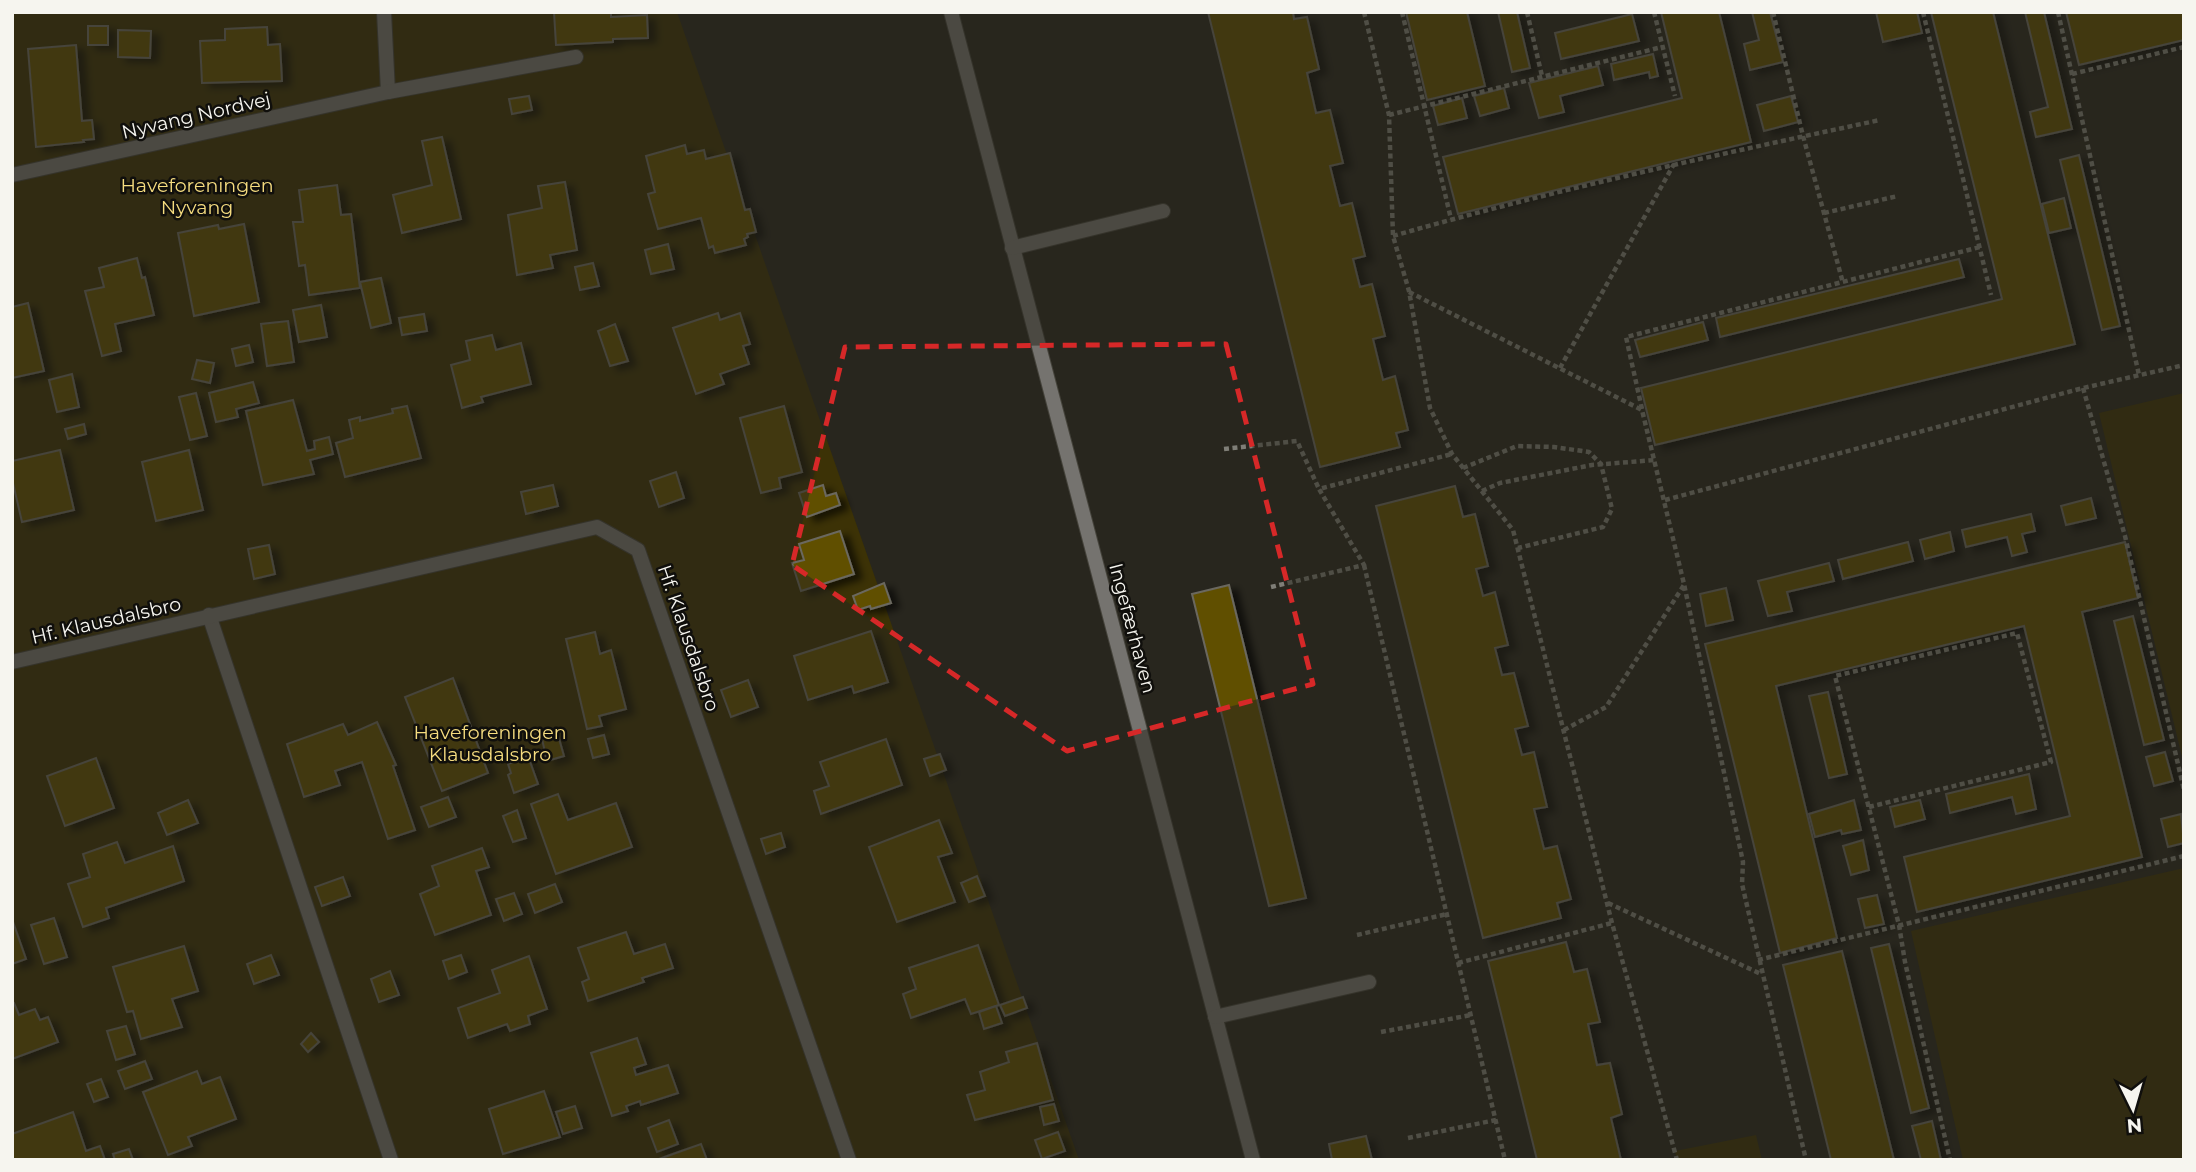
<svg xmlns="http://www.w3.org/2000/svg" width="2196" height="1172" font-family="Montserrat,sans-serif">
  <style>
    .green { fill: #3c3206 }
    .building { fill: #615006; stroke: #6b685f; stroke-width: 2; filter: url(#shadow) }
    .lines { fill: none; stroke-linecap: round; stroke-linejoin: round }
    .service-casing { stroke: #45433b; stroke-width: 16 }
    .minor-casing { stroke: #45433b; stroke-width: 16 }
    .path { stroke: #7f7e77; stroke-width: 4.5; stroke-dasharray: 5 3.5; stroke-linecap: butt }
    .service { stroke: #75736f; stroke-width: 14 }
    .minor { stroke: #75736f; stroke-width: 14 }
    .marked { fill: none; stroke: #d62828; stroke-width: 5; stroke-dasharray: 14 9; stroke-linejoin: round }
    .labels { text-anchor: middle; stroke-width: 5; stroke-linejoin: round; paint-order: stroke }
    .street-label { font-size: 19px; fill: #f6f5ef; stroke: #100f0c }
    .park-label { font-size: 19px; fill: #f5dc7f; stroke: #100f0c }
  </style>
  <defs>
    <filter id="shadow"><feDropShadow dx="8" dy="4.5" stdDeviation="3.5" flood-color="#0009"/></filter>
  </defs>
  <rect width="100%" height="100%" fill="#28261e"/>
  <g class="green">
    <path d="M12,12H677L1079,1160H12Z"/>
    <path d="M2184,393V765L2099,413Z"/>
    <path d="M2184,868V1160H1963L1911,931Z"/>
    <path d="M1756,1135L1762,1160H1677L1675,1151Z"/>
  </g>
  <g class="building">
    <path d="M554,12H611V17L647,15L648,38L613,39V42L556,45Z"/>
    <path d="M1208,12H1293L1294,19L1307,17L1319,69L1307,73L1316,113L1330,110L1343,163L1330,166L1340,206L1352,203L1365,256L1353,259L1360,287L1372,284L1385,336L1373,339L1383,380L1395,376L1408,430L1396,433L1400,447L1320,467Z"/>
    <path d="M1406,12H1467L1485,86L1427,100Z"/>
    <path d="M1498,12H1517L1530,68L1512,72Z"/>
    <path d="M1661,12H1719L1751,142L1458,214L1443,157L1682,98Z"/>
    <path d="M1752,12H1770L1783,62L1750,70L1744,44L1759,40Z"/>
    <path d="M1876,12H1917L1922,33L1883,42Z"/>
    <path d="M1931,12H1993L2075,344L1655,445L1641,388L2002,299Z"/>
    <path d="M2025,12H2044L2072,129L2036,137L2030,112L2048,107Z"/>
    <path d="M2066,12H2184V40L2079,65Z"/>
    <path d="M1632,14L1639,41L1561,59L1555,33Z"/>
    <rect x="88" y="26" width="20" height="19"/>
    <path d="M267,27L268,45L280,44L282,81L202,83L200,41L225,40V29Z"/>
    <path d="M118,30L151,31L150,58L118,57Z"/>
    <path d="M76,45L82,121L92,120L94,139L83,140L84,142L36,147L28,49Z"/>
    <path d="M1653,54L1658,76L1650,78L1649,72L1614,80L1611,64Z"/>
    <path d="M1598,66L1603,85L1560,96L1564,112L1539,118L1529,83Z"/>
    <path d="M1504,88L1509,108L1480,116L1474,96Z"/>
    <path d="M529,96L532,110L512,114L509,99Z"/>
    <path d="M1791,96L1798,122L1764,131L1757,105Z"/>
    <path d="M1462,98L1467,118L1438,125L1433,106Z"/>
    <path d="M442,137L461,219L402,233L393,195L432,185L422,141Z"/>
    <path d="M685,145L687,154L704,150L706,159L730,153L745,210L750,209L756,232L747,234L748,237L744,239L746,245L715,253L713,246L709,248L701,218L658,229L648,194L655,192L646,156Z"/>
    <path d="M2079,155L2120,326L2102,330L2060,160Z"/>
    <path d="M565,182L577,250L550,255L553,268L517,275L508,215L542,208L538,186Z"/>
    <path d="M337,185L341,215L351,214L360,288L309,295L305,265L299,266L293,222H303L299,190Z"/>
    <path d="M2064,198L2071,228L2049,233L2042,204Z"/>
    <path d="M244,224L259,302L194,316L178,233L218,225L219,229Z"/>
    <path d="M668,244L674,269L651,274L645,250Z"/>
    <path d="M137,258L142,278L145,277L154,315L115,324L121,351L102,356L85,291L104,287L99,268Z"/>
    <path d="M1959,259L1964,277L1720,337L1716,318Z"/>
    <path d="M593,263L599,286L580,290L575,267Z"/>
    <path d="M381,278L391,323L371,328L360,282Z"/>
    <path d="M28,303L44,371L12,378V307Z"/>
    <path d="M321,305L327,337L299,342L293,310Z"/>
    <path d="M718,313L720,320L740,313L750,344L743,346L749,364L720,374L724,384L696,394L673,328Z"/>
    <path d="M424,314L427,331L402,335L399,318Z"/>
    <path d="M288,321L294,362L267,366L261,324Z"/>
    <path d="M1703,322L1708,340L1640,357L1635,340Z"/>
    <path d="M615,324L628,361L610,366L598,331Z"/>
    <path d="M492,335L496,350L521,343L531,384L481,397L483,402L462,408L451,365L470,360L466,341Z"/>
    <path d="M249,345L253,362L236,366L232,349Z"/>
    <path d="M197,360L214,363L210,383L192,379Z"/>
    <path d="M72,374L79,407L57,412L49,380Z"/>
    <path d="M253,382L259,403L236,409L238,417L216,422L209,393Z"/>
    <path d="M196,393L207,436L190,440L179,397Z"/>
    <path d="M293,400L307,451L315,449L314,441L329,437L333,454L310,460L314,474L263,485L246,411Z"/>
    <path d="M407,406L421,458L345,477L336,443L353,438L349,420L360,417V421L393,413L392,409Z"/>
    <path d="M784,406L802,472L779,478L781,488L761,493L740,418Z"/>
    <path d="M84,424L86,434L68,439L65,429Z"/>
    <path d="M60,450L74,510L22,522L12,479V461Z"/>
    <path d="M189,450L203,510L156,521L142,462Z"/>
    <path d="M676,472L684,498L659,507L650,481Z"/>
    <path d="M553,485L558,506L526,514L521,492Z"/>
    <path d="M823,485L826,496L836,493L840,505L807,517L799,493Z"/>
    <path d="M1455,486L1463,517L1475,514L1488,566L1476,569L1483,596L1495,592L1508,645L1495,648L1502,675L1514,673L1528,726L1515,729L1522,755L1534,752L1547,807L1534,809L1544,849L1557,846L1571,899L1557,903L1561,918L1483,938L1376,506Z"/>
    <path d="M2091,498L2096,518L2066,525L2061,506Z"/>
    <path d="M2031,514L2035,531L2022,534L2027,552L2012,556L2007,537L1966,547L1962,530Z"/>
    <path d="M840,531L854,574L801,591L792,563L804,560L799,544Z"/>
    <path d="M1950,532L1954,551L1925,559L1920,540Z"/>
    <path d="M1908,542L1913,561L1843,579L1838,560Z"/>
    <path d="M2125,542L2138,598L2082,612L2142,857L1917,912L1904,857L2070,816L2024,626L1776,686L1837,938L1780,953L1705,644Z"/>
    <path d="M269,545L275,574L254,579L248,549Z"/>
    <path d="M1829,563L1834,581L1787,592L1792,611L1768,616L1758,581Z"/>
    <path d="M884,583L891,603L871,609L870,606L858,610L853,596Z"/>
    <path d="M1229,585L1306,898L1269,906L1192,594Z"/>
    <path d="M1726,588L1733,620L1706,626L1700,594Z"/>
    <path d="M2133,616L2164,740L2144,745L2114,621Z"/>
    <path d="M871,631L888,682L854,693L852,686L808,700L794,656Z"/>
    <path d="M595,632L600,654L611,650L626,709L599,716L602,726L587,729L566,639Z"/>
    <path d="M453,678L488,773L442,791L405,697Z"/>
    <path d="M748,680L758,707L731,717L721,690Z"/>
    <path d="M1828,692L1847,774L1829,778L1809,696Z"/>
    <path d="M377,722L396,765L393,766L415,830L388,839L362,762L335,771L340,785L304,797L287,744L343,724L348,735Z"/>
    <path d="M558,735L564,756L547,761L542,739Z"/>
    <path d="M604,735L609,754L593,758L588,739Z"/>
    <path d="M886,739L902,785L821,814L814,791L829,786L820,762Z"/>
    <path d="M2165,752L2173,781L2154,786L2146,757Z"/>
    <path d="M940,754L946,770L930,776L924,759Z"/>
    <path d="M528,756L538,784L514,793L508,775L511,773L508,764Z"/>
    <path d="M96,758L114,808L65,826L47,776Z"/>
    <path d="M2029,774L2036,809L2016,814L2012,797L1950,813L1946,794Z"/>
    <path d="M558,794L568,820L616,803L632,847L556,874L531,804Z"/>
    <path d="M448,797L456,817L429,827L421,807Z"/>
    <path d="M188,800L198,823L167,835L158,813Z"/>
    <path d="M1854,800L1861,830L1842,834L1841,830L1815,837L1809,814Z"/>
    <path d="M1920,800L1925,819L1895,827L1890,807Z"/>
    <path d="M517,810L526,838L513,842L503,816Z"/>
    <path d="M2181,814L2184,843L2168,847L2161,819Z"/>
    <path d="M939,820L952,853L938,857L955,902L897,922L869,847Z"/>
    <path d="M781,833L785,847L766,854L761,839Z"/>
    <path d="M1863,840L1869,870L1851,875L1843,846Z"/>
    <path d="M117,842L125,863L173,846L184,881L106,908L109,918L83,927L68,884L90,877L83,854Z"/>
    <path d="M482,848L489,867L476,871L491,915L435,935L420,894L439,886L432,866Z"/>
    <path d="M977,876L985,896L969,902L961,883Z"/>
    <path d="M343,877L350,896L322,906L315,887Z"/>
    <path d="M555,884L562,902L535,913L528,894Z"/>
    <path d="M514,893L522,914L504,921L496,899Z"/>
    <path d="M1877,895L1884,924L1865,928L1858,899Z"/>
    <path d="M54,918L67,957L44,964L31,925Z"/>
    <path d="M12,919L26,959L12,964Z"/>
    <path d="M626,932L634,954L665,944L673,968L642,978L644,982L588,1001L582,982L589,979L578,948Z"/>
    <path d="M1566,942L1574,972L1587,969L1600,1022L1588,1024L1597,1065L1610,1063L1622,1114L1611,1118L1621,1160H1537L1488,961Z"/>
    <path d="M1889,944L1929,1108L1911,1113L1871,948Z"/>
    <path d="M978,945L999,1005L971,1014L965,999L911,1018L903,994L916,989L909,968Z"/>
    <path d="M184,946L198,991L172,999L182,1027L141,1039L133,1011L127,1012L113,967Z"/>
    <path d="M1842,951L1894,1160H1831L1783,965Z"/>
    <path d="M271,955L279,975L254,984L247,964Z"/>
    <path d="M461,955L467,972L449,979L443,961Z"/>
    <path d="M529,956L547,1009L528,1016L530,1024L510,1031L507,1024L468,1038L458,1008L500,993L492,970Z"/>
    <path d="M390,971L399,995L379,1002L371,979Z"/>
    <path d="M1023,997L1027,1008L1005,1016L1000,1005Z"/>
    <path d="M14,1003L19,1015L35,1009L40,1020L48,1017L58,1042L12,1059V1004Z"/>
    <path d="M996,1006L1002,1023L984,1029L979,1012Z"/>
    <path d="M126,1026L135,1054L116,1060L107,1031Z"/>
    <path d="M311,1033L319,1042L308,1052L301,1044Z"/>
    <path d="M637,1038L646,1064L634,1068L636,1075L668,1065L678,1093L641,1105L640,1101L626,1106L628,1111L612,1116L591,1053Z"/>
    <path d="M1037,1043L1053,1100L975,1120L967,1095L985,1090L980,1072L1009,1062L1006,1052Z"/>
    <path d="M145,1061L152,1079L125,1089L118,1071Z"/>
    <path d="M197,1071L202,1084L220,1077L236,1119L188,1137L192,1146L168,1155L143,1092Z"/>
    <path d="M101,1079L108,1097L94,1102L87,1084Z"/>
    <path d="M544,1091L560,1137L503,1154L489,1109Z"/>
    <path d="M1054,1104L1059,1121L1044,1125L1040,1107Z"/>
    <path d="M575,1106L582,1128L563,1134L556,1112Z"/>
    <path d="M73,1112L86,1151L100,1146L105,1160H12V1134Z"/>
    <path d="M669,1120L678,1144L657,1152L648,1128Z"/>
    <path d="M1932,1121L1941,1160H1921L1912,1126Z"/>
    <path d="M1058,1132L1065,1151L1042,1159L1035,1140Z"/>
    <path d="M1366,1136L1372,1160H1332L1329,1144Z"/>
    <path d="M701,1144L707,1160H660L659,1159Z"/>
    <path d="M129,1149L133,1160H115L113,1154Z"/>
  </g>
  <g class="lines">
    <defs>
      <g id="service">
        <path d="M384,12L388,92"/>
        <path d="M12,175L388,92L576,57"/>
        <path d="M209,615L391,1160"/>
        <path d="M12,662L597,527L638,550L849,1160"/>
      </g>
      <g id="minor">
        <path d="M951,12L1253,1160"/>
        <path d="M1012,248L1163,211"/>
        <path d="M1215,1017L1369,982"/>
      </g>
    </defs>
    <use href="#service" class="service-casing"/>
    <use href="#minor" class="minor-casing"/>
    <g class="path">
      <path d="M1364,12L1389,115L1393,236L1409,291L1430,408L1452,454L1513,530L1612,923L1677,1160"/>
      <path d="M1402,12L1451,219"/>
      <path d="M1527,12L1542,76"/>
      <path d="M1654,12L1675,96"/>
      <path d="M1773,12L1803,136L1843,283"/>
      <path d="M1923,12L1991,295"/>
      <path d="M2058,12L2139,375"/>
      <path d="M2072,74L2184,47"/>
      <path d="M1389,115L1662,47"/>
      <path d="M1824,213L1898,196"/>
      <path d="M1393,236C1553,190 1716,155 1880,120"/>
      <path d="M1409,292L1642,410L1684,584L1743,862L1742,884L1806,1160"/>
      <path d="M1560,368L1674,164"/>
      <path d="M2083,388L2125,536L2184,790"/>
      <path d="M1642,409L1626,337L1980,247"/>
      <path d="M1224,449L1297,441L1319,489"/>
      <path d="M1463,468L1517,446L1554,447L1589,452L1601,464L1612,509L1603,527L1518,548"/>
      <path d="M1482,491L1500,483L1592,465L1655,460"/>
      <path d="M1665,500L2083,388L2184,365"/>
      <path d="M1364,565L1505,1160"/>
      <path d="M1271,587L1364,565L1319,489L1452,454"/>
      <path d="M1564,730L1606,707L1684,585"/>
      <path d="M1869,807L2051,762L2017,633L1835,676L1899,925L1905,962L1950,1160"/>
      <path d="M1608,903L1761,974"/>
      <path d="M1357,935L1447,914"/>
      <path d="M1758,960L2184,856"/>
      <path d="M1458,963L1612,923"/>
      <path d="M1381,1032L1471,1015"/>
      <path d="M1408,1138L1496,1120"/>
    </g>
    <use href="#service" class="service"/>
    <use href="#minor" class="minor"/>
  </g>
  <path d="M0 0H2196V1172H0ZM1226,344L1313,684L1067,751L792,565L845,347Z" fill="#28261e" fill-opacity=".55" fill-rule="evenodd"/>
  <path class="marked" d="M1226,344L1313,684L1067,751L792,565L845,347Z"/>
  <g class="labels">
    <g class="street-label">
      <text transform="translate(196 115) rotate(-13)" y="7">Nyvang Nordvej</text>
      <text transform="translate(106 620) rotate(-13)" y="7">Hf. Klausdalsbro</text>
      <text transform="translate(1133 628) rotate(75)" y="7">Ingefærhaven</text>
      <text transform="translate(689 638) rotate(71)" y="7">Hf. Klausdalsbro</text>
    </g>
    <g class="park-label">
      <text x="197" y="192">Haveforeningen<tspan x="197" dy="22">Nyvang</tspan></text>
      <text x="490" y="739">Haveforeningen<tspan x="490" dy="22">Klausdalsbro</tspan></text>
    </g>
  </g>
  <rect width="2196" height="1172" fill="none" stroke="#f6f5ef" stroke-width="28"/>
  <g transform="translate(2133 1109) rotate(175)" stroke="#100f0c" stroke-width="5" paint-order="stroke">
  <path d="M0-5L12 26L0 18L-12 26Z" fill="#f6f5ef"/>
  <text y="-10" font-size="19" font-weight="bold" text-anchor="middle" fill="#f6f5ef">N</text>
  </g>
</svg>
